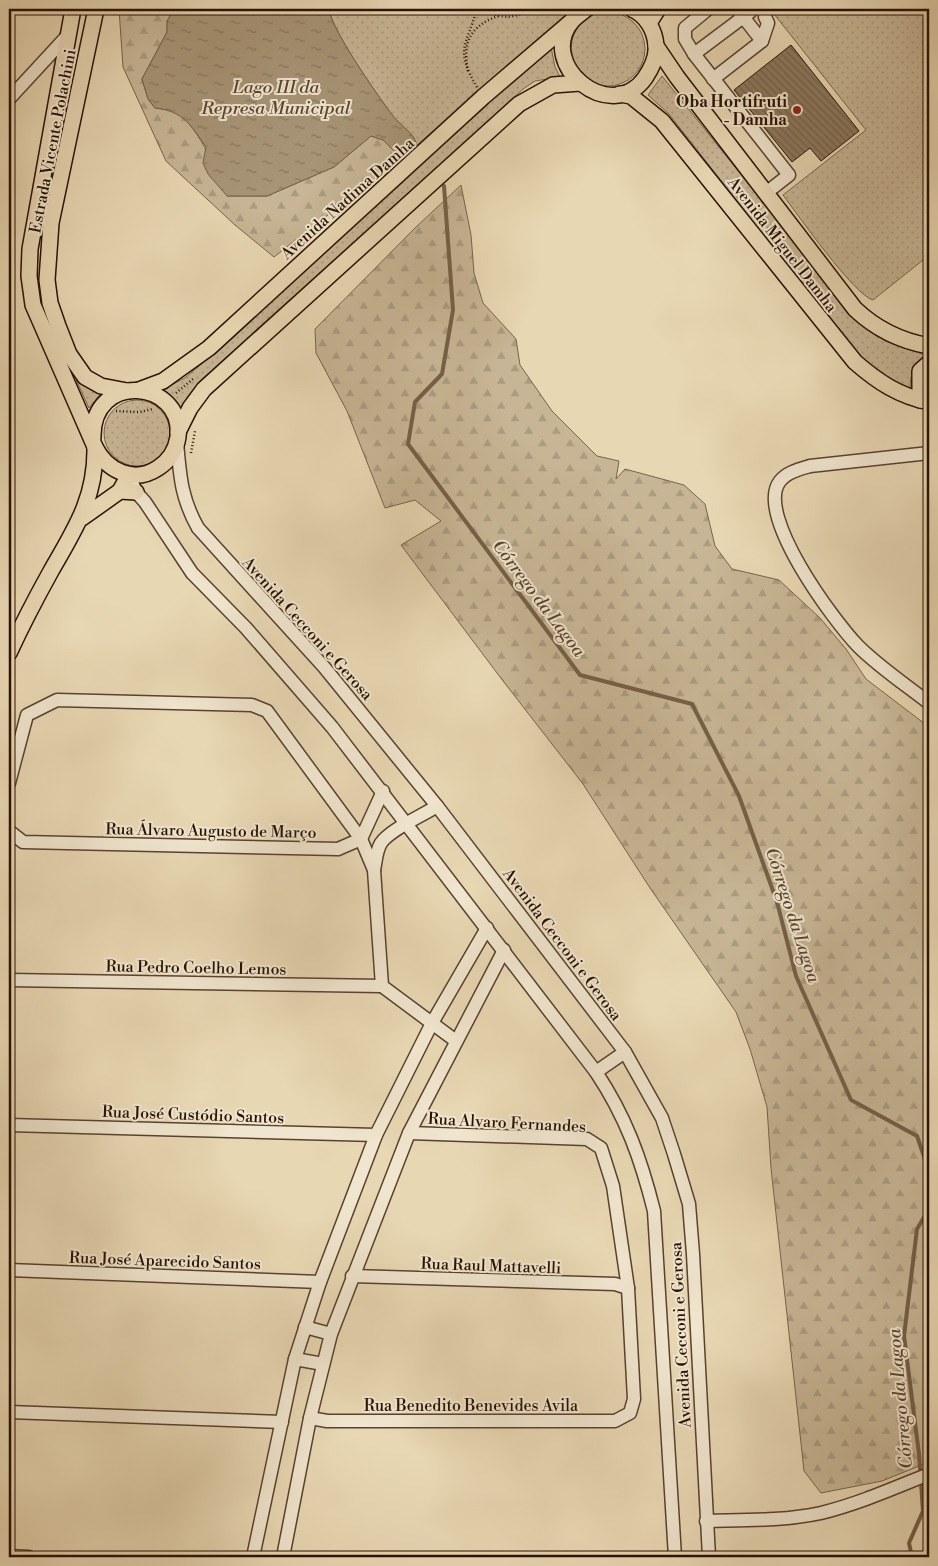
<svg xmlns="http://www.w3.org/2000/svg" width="938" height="1566" font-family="'Libre Bodoni',serif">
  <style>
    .grass { fill: url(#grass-dots); stroke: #78634b }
    .forest { fill: url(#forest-firs); stroke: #78634b }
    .water { fill: url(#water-ripples); stroke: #746047 }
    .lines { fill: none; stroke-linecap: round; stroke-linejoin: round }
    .stream { stroke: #746047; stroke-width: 4 }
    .building { fill: url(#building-back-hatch); stroke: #281101 }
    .minor-casing { stroke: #58422e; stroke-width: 15 }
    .major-casing { stroke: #281101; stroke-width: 18 }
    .path { stroke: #281101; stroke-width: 2.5; stroke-dasharray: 1 2.5; stroke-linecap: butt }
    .minor { stroke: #f0e5ce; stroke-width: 12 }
    .major { stroke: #e8d7b3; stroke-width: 15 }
    .poi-dot { fill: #8f2418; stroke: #f0e5ce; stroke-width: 2 }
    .labels { text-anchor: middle; stroke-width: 4; stroke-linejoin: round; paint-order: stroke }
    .poi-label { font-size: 16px; font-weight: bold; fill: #281101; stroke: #f0e5ce; text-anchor: end }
    .street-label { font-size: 16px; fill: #281101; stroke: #f0e5ce }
    .water-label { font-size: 18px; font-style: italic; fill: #5b4530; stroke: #f0e5ce }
  </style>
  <defs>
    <pattern id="grass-dots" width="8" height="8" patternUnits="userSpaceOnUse" patternTransform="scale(1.25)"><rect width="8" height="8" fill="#c7b595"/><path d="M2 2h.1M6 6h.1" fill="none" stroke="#ab9b7f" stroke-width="1.8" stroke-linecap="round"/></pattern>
    <pattern id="forest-firs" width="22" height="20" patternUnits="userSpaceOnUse" patternTransform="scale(1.25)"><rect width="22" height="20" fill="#c7b595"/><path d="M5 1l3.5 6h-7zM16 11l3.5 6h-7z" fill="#ab9b7f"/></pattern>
    <pattern id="water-ripples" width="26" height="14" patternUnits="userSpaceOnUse" patternTransform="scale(1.25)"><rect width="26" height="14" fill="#a79476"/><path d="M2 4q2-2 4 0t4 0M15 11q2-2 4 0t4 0" fill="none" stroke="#88775e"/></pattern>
    <pattern id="building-back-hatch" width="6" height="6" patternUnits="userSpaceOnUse" patternTransform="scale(1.25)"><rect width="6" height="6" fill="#8c785e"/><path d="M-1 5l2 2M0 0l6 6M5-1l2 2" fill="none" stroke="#72614b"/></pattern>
  </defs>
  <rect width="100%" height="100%" fill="#e8d7b3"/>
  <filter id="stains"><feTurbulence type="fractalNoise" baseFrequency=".004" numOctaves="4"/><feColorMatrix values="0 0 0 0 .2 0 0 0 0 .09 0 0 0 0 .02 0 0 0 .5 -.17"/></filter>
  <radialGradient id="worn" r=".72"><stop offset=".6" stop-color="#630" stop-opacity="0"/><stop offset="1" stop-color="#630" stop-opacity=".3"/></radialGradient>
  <g class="grass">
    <path d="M329,9H572L417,145C413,132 401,126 393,116C378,96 332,31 329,9Z"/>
    <path d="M770,9H929V271L923,260L873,300C854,295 798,215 783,195L866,130Z"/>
    <circle cx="608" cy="49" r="37"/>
    <path d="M551,47L555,67L560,77L535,81L523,89L200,381L188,396L180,411L167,393L161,390L185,378L219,349L350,228Z"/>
    <path d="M662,76L853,314L885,341L925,355C914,364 910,374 910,389C886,381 870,367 853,349L669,114L648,95Z"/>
    <path d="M83,379L103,391L89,408L76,380Z"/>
    <circle cx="137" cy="433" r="33"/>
  </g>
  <g class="forest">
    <path d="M119,9H174L167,21V32L142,79L148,99L155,108C160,109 166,109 170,110C196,117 217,173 227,196H267L334,167L371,136L383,140L401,158L274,257L235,225L166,161L123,67Z"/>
    <path d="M461,185L471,235L474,273L483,303L516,339L520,365L552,411L597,456L619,461L616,479L625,469L684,485L705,504L715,546L732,569L779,580L820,618L846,649L866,679L929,727V1462L882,1481L821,1493L804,1471L771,1168L767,1107L750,1049L736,1012L650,888L583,784L500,677L401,545L441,521L415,500L385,508L347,411L316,353L315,329L416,227Z"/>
  </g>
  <path class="water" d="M174,9H329C332,31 378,96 393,116C401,126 413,132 417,145L401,158L383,140L371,136L334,167L267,196H227L208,174L203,163L206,147C191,125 183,111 155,108L148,99L142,79L167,32V21Z"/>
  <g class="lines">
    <g class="stream">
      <path d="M444,186L453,310L442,374L415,402L408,444L580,675L692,704L739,796L777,902L796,976L851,1100L917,1136L929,1171"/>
      <path d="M912,1557L909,1543L923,1511L919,1454L904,1336L917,1229L929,1209"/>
    </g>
  </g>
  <path class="building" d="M791,45L859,131L821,161L810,148L792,162L734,90Z"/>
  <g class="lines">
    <defs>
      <g id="minor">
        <path d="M708,9L685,28V39L694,54L789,175L766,193"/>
        <path d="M737,9L762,41"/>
        <path d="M694,54L750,12"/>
        <path d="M713,79L762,41L768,23L765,17"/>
        <path d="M9,99L68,35"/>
        <path d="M177,442C180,476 181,498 198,528L324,667L437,806L625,1052L662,1118L674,1154L689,1204L693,1254L709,1557"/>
        <path d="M929,453L810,466C800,469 787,472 780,481C754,514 834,621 858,646C879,667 906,685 929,703"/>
        <path d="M129,475L136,492L145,502L192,573L246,628L332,727L596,1072C626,1117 641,1159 654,1211L675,1557"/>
        <path d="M9,783L27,715L57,700L252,705L267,711L361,839L374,870L382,986L456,1041"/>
        <path d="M9,831L23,842L338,849L361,839L383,791"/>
        <path d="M374,870C376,861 376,851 381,843C391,829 422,816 437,806"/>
        <path d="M9,980L382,986"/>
        <path d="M596,1072L625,1052"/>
        <path d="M9,1125L376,1135"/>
        <path d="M9,1270L320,1282"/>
        <path d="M352,1276L615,1284L628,1288"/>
        <path d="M305,1327L331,1334"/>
        <path d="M295,1359L323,1364"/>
        <path d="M9,1412L282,1422"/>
        <path d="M310,1418L327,1421H615L630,1413L634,1399L628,1288L613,1186L601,1148L587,1139L409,1133"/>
        <path d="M706,1521C744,1520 784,1521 821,1513C858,1504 894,1488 929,1474"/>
        <path d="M9,1556L29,1557"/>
        <path d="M253,1557L295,1359L320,1282L376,1135L432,1023L487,928"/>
        <path d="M283,1557L310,1418L331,1334L409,1133L504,950"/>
      </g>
      <g id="major">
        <path d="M73,9L30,249L29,276L33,305L95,447C107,471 134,484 158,468C169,461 176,450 178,437C184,379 91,371 93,438"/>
        <path d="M96,9L51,223L47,280L50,303L58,326L69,354L85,377L101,386L127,391"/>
        <path d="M586,9C582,13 576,16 572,21C536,64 610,126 645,78C651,69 657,56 656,46C655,30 646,15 632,9"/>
        <path d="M649,23L658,9"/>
        <path d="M656,46L677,77L855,309C876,329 901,341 929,346"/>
        <path d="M620,94L631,96L662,121L855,362C878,382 899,396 929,402"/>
        <path d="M139,390L163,381L209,348L483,97L572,21"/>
        <path d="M920,400V371L929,363"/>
        <path d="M178,432L190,408L204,389L519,104L553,85L580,83"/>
        <path d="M120,491L136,492"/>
        <path d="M82,518L120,491L129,475"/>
        <path d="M9,653C22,625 36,598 51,571C75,529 96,498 95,447"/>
      </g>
    </defs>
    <use href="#minor" class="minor-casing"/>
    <use href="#major" class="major-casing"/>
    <g class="path">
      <path d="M486,9C499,20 517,18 531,9"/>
      <path d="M468,71C462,41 471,26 498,16"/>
      <path d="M477,87C454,49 467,45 477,9"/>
      <path d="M176,393L193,379"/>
      <path d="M116,411L139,412L153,409"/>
      <path d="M191,453L195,431"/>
      <path d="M294,614L308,628"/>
    </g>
    <use href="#minor" class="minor"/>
    <use href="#major" class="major"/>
  </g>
  <circle class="poi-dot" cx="797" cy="110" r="5"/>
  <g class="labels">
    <g class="poi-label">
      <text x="787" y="107">Oba Hortifruti<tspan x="787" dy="18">- Damha</tspan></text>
    </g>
    <g class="street-label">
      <text transform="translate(52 141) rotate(-79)" y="6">Estrada Vicente Polachini</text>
      <text transform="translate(347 198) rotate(-42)" y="6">Avenida Nadima Damha</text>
      <text transform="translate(783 244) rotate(52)" y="6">Avenida Miguel Damha</text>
      <text transform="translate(308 628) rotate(48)" y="6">Avenida Cecconi e Gerosa</text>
      <text transform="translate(211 830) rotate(1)" y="6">Rua Álvaro Augusto de Março</text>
      <text transform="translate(563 944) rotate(53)" y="6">Avenida Cecconi e Gerosa</text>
      <text transform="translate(196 967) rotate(1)" y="6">Rua Pedro Coelho Lemos</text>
      <text transform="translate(193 1114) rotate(2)" y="6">Rua José Custódio Santos</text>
      <text transform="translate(507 1122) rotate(3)" y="6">Rua Alvaro Fernandes</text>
      <text transform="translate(165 1260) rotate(2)" y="6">Rua José Aparecido Santos</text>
      <text transform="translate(491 1265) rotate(2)" y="6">Rua Raul Mattavelli</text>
      <text transform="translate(680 1335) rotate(-93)" y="6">Avenida Cecconi e Gerosa</text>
      <text x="471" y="1411">Rua Benedito Benevides Avila</text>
    </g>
    <g class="water-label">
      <text x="276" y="93">Lago III da<tspan x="276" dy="21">Represa Municipal</tspan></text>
      <text transform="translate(539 598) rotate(53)" y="6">Córrego da Lagoa</text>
      <text transform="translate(793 915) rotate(72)" y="6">Córrego da Lagoa</text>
      <text transform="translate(900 1399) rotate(-95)" y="6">Córrego da Lagoa</text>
    </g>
  </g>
  <rect width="938" height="1566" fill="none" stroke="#e8d7b3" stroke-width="30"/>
  <rect x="10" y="10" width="918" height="1546" fill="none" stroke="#281101" stroke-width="2.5"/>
  <rect x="15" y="15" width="908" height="1536" fill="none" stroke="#281101"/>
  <rect width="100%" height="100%" filter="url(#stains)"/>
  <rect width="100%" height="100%" fill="url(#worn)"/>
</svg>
